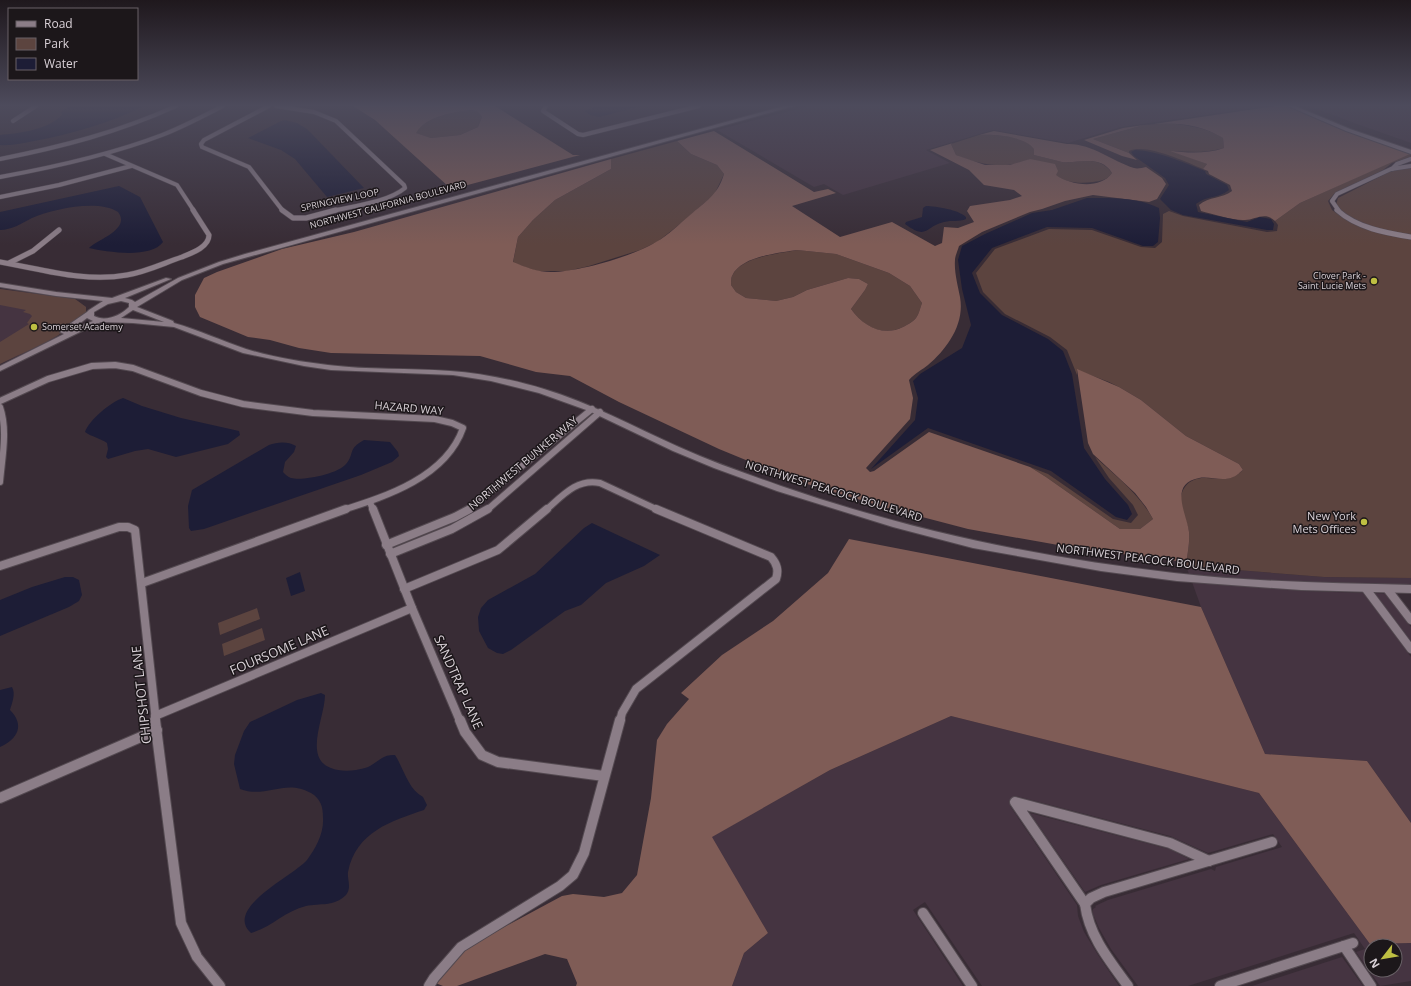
<svg xmlns="http://www.w3.org/2000/svg" width="1411" height="986" font-family="'Open Sans',sans-serif">
  <style>
    .built { fill: #453441; fill-rule: evenodd }
    .green { fill: #5c443f }
    .forest { fill: #7f5c56; fill-rule: evenodd }
    .water { fill: #1d1d36 }
    .lines { fill: none; stroke-linecap: round; stroke-linejoin: round }
    .minor-far4-casing { stroke: #534950; stroke-width: 5 }
    .minor-far3-casing { stroke: #534950; stroke-width: 6 }
    .minor-far2-casing { stroke: #534950; stroke-width: 8 }
    .minor-far1-casing { stroke: #534950; stroke-width: 10 }
    .minor-casing { stroke: #534950; stroke-width: 12 }
    .tertiary-casing { stroke: #534950; stroke-width: 2 }
    .minor-far4 { stroke: #8b7d87; stroke-width: 4 }
    .minor-far3 { stroke: #8b7d87; stroke-width: 5 }
    .minor-far2 { stroke: #8b7d87; stroke-width: 6 }
    .minor-far1 { stroke: #8b7d87; stroke-width: 8 }
    .minor { stroke: #8b7d87; stroke-width: 10 }
    .tertiary { fill: #8b7d87; fill-rule: evenodd }
    .poi-dot { fill: #bebf42; stroke: #1c171a; stroke-width: 1.5 }
    .labels { text-anchor: middle; stroke-width: 3; stroke-linejoin: round; paint-order: stroke }
    .far-street-label { font-size: 9px; fill: #d9d1d7; stroke: #1c171a }
    .far-poi-label { font-size: 9px; fill: #d9d1d7; stroke: #1c171a; text-anchor: end }
    .street-label { font-size: 11px; fill: #d9d1d7; stroke: #1c171a }
    .poi-label { font-size: 11px; fill: #d9d1d7; stroke: #1c171a; text-anchor: end }
    .near-street-label { font-size: 13px; fill: #d9d1d7; stroke: #1c171a }
  </style>
  <rect width="100%" height="100%" fill="#382c35"/>
  <g class="built">
    <path d="M809,106H1268L1121,127L1068,143L993,130L926,150L950,163L843,195L824,184L814,187L717,130Z"/>
    <path d="M1309,106H1411V143L1357,124Z"/>
    <path d="M0,289L75,299L86,307V312L57,336L46,343L0,364Z"/>
    <path d="M1186,566L1324,577L1411,578V585L1299,582L1231,578L1189,574Z"/>
    <path d="M1192,582L1303,591L1363,593L1411,657V823L1367,761L1265,754L1201,607Z"/>
    <path d="M1375,593L1385,594L1411,627V641Z"/>
    <path d="M951,716L1259,793L1370,944L1411,943V981L1380,986L1356,952L1365,949L1354,933L1188,986H1138L1111,949L1099,928L1093,914V909L1096,907L1095,906L1108,900L1211,869L1215,871L1216,867L1282,847L1273,834L1208,853L1170,836L1016,796L1010,806L1077,905L1078,916L1084,932L1098,955L1119,986H982L925,902L913,910L963,986H732L744,953L768,933L711,837L830,770ZM1371,946H1395V970H1371Z"/>
    <path d="M1030,813L1169,849L1189,859L1101,885L1085,892Z"/>
    <path d="M1342,957L1363,986H1252Z"/>
  </g>
  <g class="green">
    <path d="M472,110L478,112L482,117L478,127L460,135L431,138L415,133C427,116 453,112 472,110Z"/>
    <path d="M1169,123C1190,126 1205,127 1223,138L1224,148C1207,153 1190,152 1173,151L1207,164L1203,169C1186,162 1146,143 1129,151V153L1093,139L1144,125Z"/>
    <path d="M979,135C990,134 1029,136 1034,148C1034,150 1034,153 1034,155C1043,157 1053,160 1062,162C1080,164 1098,154 1112,173C1107,180 1101,181 1093,182C1064,186 1054,174 1030,159C1006,170 980,165 956,155L951,144Z"/>
    <path d="M677,141L691,154L717,165L724,174L714,195L675,228L657,242L640,250L589,266L567,271H537L513,263L518,237L533,220L555,200L611,169V159Z"/>
    <path d="M1410,153L1411,157L1392,163L1383,170L1334,194L1328,201L1332,210L1342,217L1411,238V578L1324,577L1186,566C1187,556 1190,543 1189,532C1188,523 1182,514 1181,505C1179,489 1189,477 1206,478C1221,479 1231,481 1243,470L1239,464L1186,436L1141,400L1119,387L1109,382L1077,370V375L1067,350L1050,337L1005,314L983,292L976,273L995,249L1049,229L1092,230L1141,247L1155,248L1162,242L1163,214L1169,211L1183,216L1267,232L1277,231L1278,225L1275,221L1300,203Z"/>
    <path d="M1411,168V235C1388,231 1350,225 1336,205L1338,198L1391,171Z"/>
    <path d="M797,250L836,254L889,273L910,286L922,303C920,308 919,314 916,318C913,322 907,325 903,327C882,337 863,326 851,309L865,290L868,284L859,279L848,278L807,290L793,297L776,301L746,298L736,292L731,285C731,282 731,278 732,276C741,256 779,254 797,250Z"/>
    <path d="M0,289L75,299L86,307V312C64,338 30,349 0,364V342L29,324L27,323L32,316L30,314L23,312L26,310L0,305Z"/>
    <path d="M1095,457C1116,476 1139,494 1153,519L1140,529H1120L1046,477L1030,467L1048,474L1113,519L1131,523L1138,515L1133,505L1109,478Z"/>
    <path d="M257,608L260,619L220,635L218,623Z"/>
    <path d="M262,628L265,640L224,656L222,644Z"/>
  </g>
  <g class="forest">
    <path d="M353,106H495L573,155H580L445,191L444,190L449,187L375,120ZM472,110L478,112L482,117L478,127L460,135L431,138L416,133C426,116 454,112 472,110Z"/>
    <path d="M1276,106H1287L1410,154L1300,203L1275,221C1265,211 1255,220 1245,220C1235,221 1212,214 1201,211L1199,205C1209,196 1222,199 1232,191L1230,185L1209,174L1208,171L1203,169L1207,164L1170,151C1188,153 1207,154 1224,148L1223,138C1202,125 1178,122 1154,124Z"/>
    <path d="M1144,125L1093,139L1129,153L1137,160L1122,156L1084,140L1123,128Z"/>
    <path d="M714,131L814,192L828,189L836,193L792,206L840,237L892,222L935,246L942,243L944,227L958,228L974,222L967,211L970,206L1010,200L1022,196L1014,190L984,185L969,170L930,150L953,143L951,144L956,155L985,165H1010L1030,159L1055,164L1058,171L1056,175C1070,185 1100,190 1112,173C1100,154 1079,164 1062,162C1053,160 1043,157 1034,155V149C1025,136 994,134 979,135L994,131L1067,144C1091,143 1112,161 1134,168C1137,169 1142,168 1146,167L1162,178L1166,184L1157,199L1149,202L1093,195L1065,201L1042,209L1030,212L982,232L959,246C958,250 955,256 955,260C954,272 958,286 960,297C965,324 947,349 928,365C922,370 915,373 909,380L913,398L910,419L866,468L870,472L874,471L929,432L1030,467L1046,477L1120,529H1140L1153,519L1146,507L1135,493L1093,454L1088,443L1077,369L1119,387L1141,400L1186,436L1239,464L1243,470C1240,472 1237,476 1233,477C1223,482 1210,476 1199,478C1168,484 1187,514 1189,532C1190,543 1187,556 1186,566L1185,562L1075,548L968,529L884,507L797,481L719,449L619,402L570,376L536,372L480,356L331,353L299,348L270,340L248,337L200,317L195,307V295L204,278L217,272L282,249L354,232L611,159V169L555,200L533,220L518,237L513,262C525,267 538,272 551,272C578,272 634,256 656,242C669,235 679,224 690,215C705,202 718,195 724,174L717,165L691,154L677,141ZM797,250L836,254L889,273L910,286L922,303C920,308 919,314 916,318C913,322 907,325 903,327C883,337 863,326 851,309L865,290L868,284L859,279L848,278L807,290L793,297L776,301L746,298L736,292L731,285C731,282 731,278 732,276C741,256 779,253 797,250Z"/>
    <path d="M849,539L1201,607L1265,754L1367,761L1411,823V943L1370,944L1259,793L951,716L830,770L712,837L768,933L744,953L732,986H576L577,983L567,959L545,954L457,986H443L433,982L449,959L506,926L562,896L573,894L604,897L622,893L637,875L651,798L657,740L667,724L689,699L681,693L722,655L773,621L828,573Z"/>
  </g>
  <g class="water">
    <path d="M70,106H145C109,123 72,134 34,141C23,143 11,146 0,145V135C20,133 47,130 62,115L61,112Z"/>
    <path d="M597,106H642L599,117L590,115L585,111Z"/>
    <path d="M285,120L297,123L307,129L364,188L327,197L295,159L281,150L248,138L281,121Z"/>
    <path d="M1135,150C1159,151 1182,162 1205,171L1206,174L1227,185L1229,190C1218,199 1207,195 1196,204L1198,212L1247,222L1260,217L1271,219L1274,224L1273,230H1267L1183,215L1171,210L1160,199L1169,185L1165,178L1134,156L1131,152Z"/>
    <path d="M119,186L140,197L163,242C151,259 107,252 89,248C99,239 131,229 118,212C98,199 53,209 32,218C22,223 12,230 0,230V212Z"/>
    <path d="M1087,198C1111,198 1137,197 1159,208L1160,218L1158,242L1153,246H1143L1092,228L1047,227L992,248L972,273L980,293L1002,315L1048,339L1063,351L1072,374L1084,448L1105,479L1128,505L1132,514L1127,520L1116,517L1051,471L928,428L871,469L915,420L918,398L913,381L920,374L962,348L971,325L962,289L958,260L962,246L985,234L1032,213L1052,210Z"/>
    <path d="M926,206C936,206 959,210 966,217V219C959,222 952,220 944,222C925,226 928,241 905,224L906,222L922,217L923,208Z"/>
    <path d="M123,398L142,406L181,418L239,431L240,435L228,444L176,457L148,449L135,451L108,459L106,457L108,449L107,443C100,438 92,437 85,432C89,420 111,402 123,398Z"/>
    <path d="M364,440L390,442L398,452L399,456L392,462L361,475L204,529L191,531L189,528L188,506L192,490L269,445C277,442 288,441 296,446L294,452L285,462L283,472C285,474 288,477 291,478C303,481 338,474 346,464C355,454 347,449 364,440Z"/>
    <path d="M592,523L660,555L644,566L606,583L581,605L565,611L511,650L503,654L497,653L488,648L479,631L478,617L481,608L488,600L535,574L584,528Z"/>
    <path d="M300,572L305,591L291,596L286,578Z"/>
    <path d="M65,577H73L79,580L82,595L79,601L69,607L0,636V600L32,587Z"/>
    <path d="M12,687C16,694 12,703 10,710C25,725 18,739 0,747V690Z"/>
    <path d="M321,693L325,695C325,717 303,758 331,768C340,772 355,771 365,768C376,765 381,754 395,755C404,769 408,789 423,797L427,805L424,810C391,821 356,832 348,872C347,879 352,888 346,895C334,907 320,903 306,906C285,911 272,927 251,933C223,908 295,875 307,860C316,848 324,833 323,818C323,807 321,799 311,793C285,778 266,799 240,789L234,764L235,755L244,731L250,722L297,700Z"/>
  </g>
  <g class="lines">
    <defs>
      <g id="minor-far4">
        <path d="M269,106L204,140L201,144L202,147L249,167L283,211"/>
        <path d="M276,106L314,112L336,121L404,185L405,188C388,202 354,206 332,211"/>
        <path d="M546,106L543,111L578,134L583,135L699,106"/>
        <path d="M13,121L36,106"/>
        <path d="M105,154L177,185L194,211"/>
        <path d="M0,159C61,147 119,132 176,106"/>
        <path d="M1392,169L1397,164L1411,159"/>
        <path d="M0,177C55,167 110,155 162,135C183,127 203,116 223,106"/>
        <path d="M0,197L59,185L131,166"/>
        <path d="M1339,211L1332,201L1337,194L1391,169L1411,166"/>
      </g>
      <g id="minor-far3">
        <path d="M282,210L293,218H306L336,210"/>
        <path d="M1337,210C1357,228 1386,233 1411,237"/>
        <path d="M0,262C41,269 85,283 127,275C146,272 164,263 182,257C192,253 209,247 209,235L193,210"/>
        <path d="M9,263L33,251L59,230"/>
      </g>
      <g id="minor-far2">
        <path d="M0,401L48,379L92,366L115,365L133,368L201,393L243,404L313,413L435,419L452,423L463,428C446,477 387,496 343,510"/>
        <path d="M0,407C8,430 2,458 0,482"/>
        <path d="M370,502L373,510"/>
        <path d="M468,510L592,409"/>
        <path d="M487,510L600,412"/>
        <path d="M546,510C562,496 577,478 600,483L658,510"/>
      </g>
      <g id="minor-far1">
        <path d="M373,509L412,608L460,721"/>
        <path d="M386,545L455,517L470,509"/>
        <path d="M390,554L452,529L488,509"/>
        <path d="M0,566L119,527H128L135,530L156,721"/>
        <path d="M142,583L346,509"/>
        <path d="M404,589L498,550L547,509"/>
        <path d="M1366,589L1411,649"/>
        <path d="M1388,590L1411,620"/>
        <path d="M155,716L412,608"/>
        <path d="M620,721L622,713L636,689L776,579C779,570 777,564 771,557L656,509"/>
      </g>
      <g id="minor">
        <path d="M155,720L181,923L197,957L220,986"/>
        <path d="M460,720L465,732L482,755L498,762L604,776"/>
        <path d="M0,798L157,730"/>
        <path d="M1085,904L1015,802L1170,843L1209,861"/>
        <path d="M923,913L972,986"/>
        <path d="M1344,946L1371,986"/>
        <path d="M429,986L434,978L461,947L560,886L573,875L584,853L620,720"/>
        <path d="M1128,986C1109,960 1089,936 1085,904L1091,898L1104,892L1272,842"/>
        <path d="M1220,986L1353,943"/>
      </g>
      <g id="tertiary">
        <path d="M784,106H794L223,264L182,280L137,307L173,321L174,323C199,330 222,341 246,349C272,357 301,362 328,365C368,370 409,368 450,371C481,373 514,380 544,389C591,403 634,427 679,447C712,462 747,474 781,486C908,530 1041,558 1174,573C1253,582 1332,583 1411,585V593L1301,590L1177,581L1101,571L973,548L893,527L777,491L714,468L673,451L589,411L539,393L491,381L453,375L331,370L304,366L243,353L174,327L133,323L101,322L80,332L0,371V366L64,334L60,332L61,330L87,312L89,310L103,301L56,296L0,287V283L56,292L112,298L166,278L171,279L125,298L132,300L135,302L178,278L219,262L245,254ZM121,301L129,303V307C120,316 105,322 94,316V312L108,304ZM133,310L164,322L121,318ZM87,318L93,321L71,330Z"/>
        <path d="M1288,106H1295L1350,129L1411,150V154L1346,131Z"/>
      </g>
    </defs>
    <use href="#minor-far4" class="minor-far4-casing"/>
    <use href="#minor-far3" class="minor-far3-casing"/>
    <use href="#minor-far2" class="minor-far2-casing"/>
    <use href="#minor-far1" class="minor-far1-casing"/>
    <use href="#minor" class="minor-casing"/>
    <use href="#tertiary" class="tertiary-casing"/>
    <use href="#minor-far4" class="minor-far4"/>
    <use href="#minor-far3" class="minor-far3"/>
    <use href="#minor-far2" class="minor-far2"/>
    <use href="#minor-far1" class="minor-far1"/>
    <use href="#minor" class="minor"/>
    <use href="#tertiary" class="tertiary"/>
  </g>
  <linearGradient id="sky" x2="0" y2="1"><stop stop-color="#1f181d"/><stop offset="0.43" stop-color="#4d4b5c"/><stop offset="1" stop-color="#4d4b5c" stop-opacity="0"/></linearGradient>
  <rect width="1411" height="245" fill="url(#sky)"/>
  <g class="poi-dot">
    <circle cx="1374" cy="281" r="4"/>
    <circle cx="34" cy="327" r="4"/>
    <circle cx="1364" cy="522" r="4"/>
  </g>
  <g class="labels">
    <g class="far-street-label">
      <text transform="translate(340 200) rotate(-12)" y="3">SPRINGVIEW LOOP</text>
      <text transform="translate(388 205) rotate(-15)" y="3">NORTHWEST CALIFORNIA BOULEVARD</text>
    </g>
    <g class="far-poi-label">
      <text x="1366" y="279">Clover Park -<tspan x="1366" dy="10">Saint Lucie Mets</tspan></text>
      <text x="42" y="330" text-anchor="start">Somerset Academy</text>
    </g>
    <g class="street-label">
      <text transform="translate(409 408) rotate(5)" y="4">HAZARD WAY</text>
      <text transform="translate(523 463) rotate(-40)" y="4">NORTHWEST BUNKER WAY</text>
      <text transform="translate(834 491) rotate(17)" y="4">NORTHWEST PEACOCK BOULEVARD</text>
      <text transform="translate(1148 559) rotate(7)" y="4">NORTHWEST PEACOCK BOULEVARD</text>
    </g>
    <g class="poi-label">
      <text x="1356" y="520">New York<tspan x="1356" dy="13">Mets Offices</tspan></text>
    </g>
    <g class="near-street-label">
      <text transform="translate(279 650) rotate(-23)" y="5">FOURSOME LANE</text>
      <text transform="translate(459 682) rotate(66)" y="5">SANDTRAP LANE</text>
      <text transform="translate(141 695) rotate(-96)" y="5">CHIPSHOT LANE</text>
    </g>
  </g>
  <rect x="8" y="8" width="130" height="72" fill="#1c171a" stroke="#686166"/>
  <rect x="16" y="21" width="20" height="6" fill="#8b7d87" stroke="#686166"/>
  <text x="44" y="28" font-size="12" fill="#d9d1d7">Road</text>
  <rect x="16" y="38" width="20" height="12" fill="#5c443f" stroke="#686166"/>
  <text x="44" y="48" font-size="12" fill="#d9d1d7">Park</text>
  <rect x="16" y="58" width="20" height="12" fill="#1d1d36" stroke="#686166"/>
  <text x="44" y="68" font-size="12" fill="#d9d1d7">Water</text>
  <g transform="translate(1383 958) rotate(239)"><circle r="19" fill="#1c171a" stroke="#686166"/>
  <path d="M0-3L7 15L0 10L-7 15Z" fill="#bebf42"/>
  <text y="-6" font-size="11" font-weight="bold" text-anchor="middle" fill="#d9d1d7">N</text>
  </g>
</svg>
